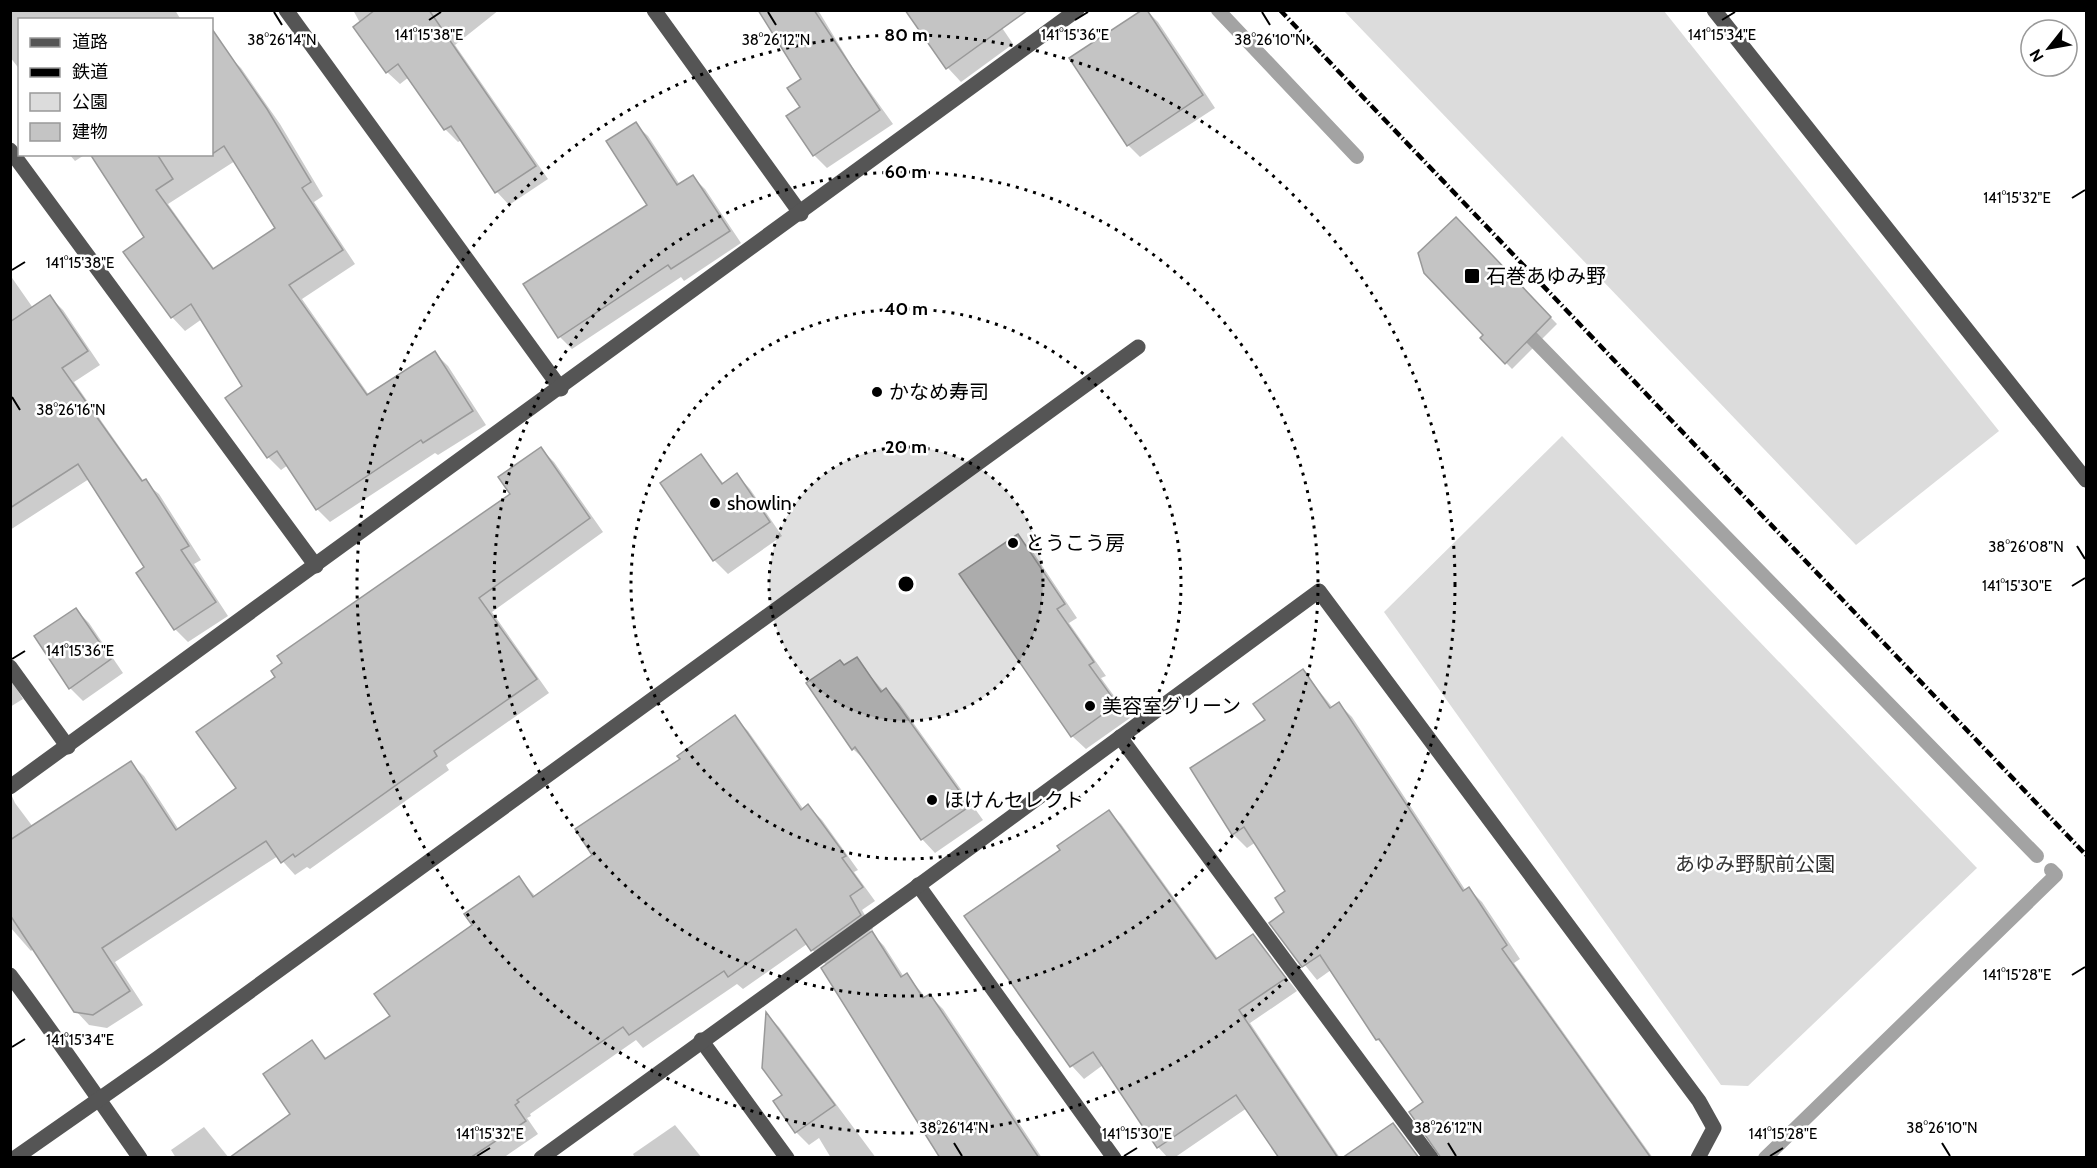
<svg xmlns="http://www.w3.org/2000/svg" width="2097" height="1168" font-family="Cabin,'Noto Sans JP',sans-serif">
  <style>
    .green { fill: #dcdcdc }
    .shadow { fill: #0003; fill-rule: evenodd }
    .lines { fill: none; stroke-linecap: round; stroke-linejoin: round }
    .stream { stroke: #a3a3a3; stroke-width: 14 }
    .building { fill: #c4c4c4; stroke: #999; stroke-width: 1.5 }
    .minor { stroke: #555; stroke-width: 15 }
    .rail { stroke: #000; stroke-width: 4.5; stroke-dasharray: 9 3 1.5 3; stroke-linecap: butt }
    .ticks { fill: none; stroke: #000; stroke-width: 2 }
    .ring { fill: none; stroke: #000; stroke-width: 3; stroke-dasharray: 3 6 }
    .poi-dot { fill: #000; stroke: #fff; stroke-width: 2 }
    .labels { text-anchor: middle; stroke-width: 5; stroke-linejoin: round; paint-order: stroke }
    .poi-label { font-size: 20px; fill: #000; stroke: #fff; text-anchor: start }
    .park-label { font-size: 20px; fill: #333; stroke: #fff }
    .ticks-label { font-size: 15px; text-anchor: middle; fill: #000; stroke: #fff; stroke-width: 5; stroke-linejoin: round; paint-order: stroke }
    .centre { fill: #000; stroke: #fff; stroke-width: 3 }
    .ring-label { font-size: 18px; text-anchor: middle; font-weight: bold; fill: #000; stroke: #fff; stroke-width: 5; stroke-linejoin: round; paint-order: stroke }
  </style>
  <rect width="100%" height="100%" fill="#fff"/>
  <g class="green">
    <path d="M1344,11H1664L1999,431L1856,545Z"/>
    <path d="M1562,436L1977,868L1748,1086L1721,1085L1384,612Z"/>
  </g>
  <g class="shadow">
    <path d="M10,10H175L181,20H20V70L10,57Z"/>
    <path d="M353,10H499L455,45L548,179L509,205L497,192L462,140L458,142L445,129L409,77L400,84L387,72Z"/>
    <path d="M766,10H818L853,68L893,124L827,168L814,155L802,108L803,79Z"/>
    <path d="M907,10H990L1013,44L961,82L948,68Z"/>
    <path d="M1146,10L1158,22L1215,108L1140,157L1128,145Z"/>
    <path d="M228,55L241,68L280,124L323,196L314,202L355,264L302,299L369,395L435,353L448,366L486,425L438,455L435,453L330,522L317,509L288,465L281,470L268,457L244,386L202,319L185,331L172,317L125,252L146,237L92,154H212V65ZM235,161L277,229L215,270L168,204Z"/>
    <path d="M635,124L648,136L680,185L693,177L705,189L741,243L684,281L681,277L572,349L560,337L526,285L649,206Z"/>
    <path d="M69,154H86L75,161Z"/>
    <path d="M1456,219L1557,324L1512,369L1482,338L1485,335Z"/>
    <path d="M10,275L33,308L50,297L63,310L100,365L74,382L144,482L159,494L201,560L194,564L228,616L188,642L175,629L146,568L89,479L10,530Z"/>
    <path d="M541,449L554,462L603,532L492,612L549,693L446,765L449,770L310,869L307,867L295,875L278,856L115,962L143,1005L107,1028L89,1025L76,1011L34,948L31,951L10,927V792L15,803L33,827L130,763L144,776L179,830L238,788L277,678L512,494Z"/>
    <path d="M701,456L724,484L737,475L750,489L782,536L728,574L714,560Z"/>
    <path d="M1017,536L1031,549L1077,618L1069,623L1106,676L1101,678L1130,718L1086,749L1072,736Z"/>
    <path d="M76,610L89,623L123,673L83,701L70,688Z"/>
    <path d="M856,659L884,692L886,690L899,703L983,820L935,853L922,839L867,762L853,749Z"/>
    <path d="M10,664L13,683L23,699L10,707Z"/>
    <path d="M1303,671L1333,708L1339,704L1352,717L1466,891L1469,889L1482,902L1520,959L1514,963L1653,1158H1469L1390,1052L1377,1039L1331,970L1317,980L1271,923L1286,913L1287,891L1256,842L1247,848L1233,834L1192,769L1267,721Z"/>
    <path d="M734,717L748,731L804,810L808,806L822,820L858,870L854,872L875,901L862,910L873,929L870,931L884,946L904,977L907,975L926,998L930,996L943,1009L1042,1158H942L827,966L807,944L743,989L737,984L643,1048L636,1040L530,1114L531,1116L527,1118L538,1134L503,1158H231L292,1114L312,1042L327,1059L392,1017L519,878L536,897L594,855L682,760Z"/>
    <path d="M1109,812L1121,824L1219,960L1253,936L1297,991L1250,1023L1340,1158H1281L1247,1108L1174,1158H1168L1158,1147L1103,1065L1084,1079L1072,1066L966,916L1062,850Z"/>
    <path d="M767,1015L779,1027L876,1158H831L819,1138L809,1145L796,1132L784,1095Z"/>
    <path d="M675,1125L702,1158H635L633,1154Z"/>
    <path d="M1393,1125L1420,1158H1345Z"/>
    <path d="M204,1127L229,1158H176L171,1150Z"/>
  </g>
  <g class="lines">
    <g class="stream">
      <path d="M1218,10L1357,157"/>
      <path d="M1532,338L2037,856"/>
      <path d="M1765,1158L2056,875L2051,870"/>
    </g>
  </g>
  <g class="building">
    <path d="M375,10H429L536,166L495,193L451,126L444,130L398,64L386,73L353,27Z"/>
    <path d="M758,10H814L880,110L813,156L786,116L800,107L787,88L801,79Z"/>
    <path d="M905,10H1028L946,69Z"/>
    <path d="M1142,10H1147L1203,95L1127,146L1069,58Z"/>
    <path d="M212,29L267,109L311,182L302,188L343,250L289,285L367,395L435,351L473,411L423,443L421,440L316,510L277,451L267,458L225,398L242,386L191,304L171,318L123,252L144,237L90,154H157L173,179L156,190L213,269L275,228L224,146L212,154Z"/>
    <path d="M636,122L677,185L693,175L730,231L671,269L668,265L558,338L523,284L647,205L606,141Z"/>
    <path d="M1456,217L1551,317L1505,364L1480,338L1483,335L1424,273L1418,253Z"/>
    <path d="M50,295L88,351L62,368L142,481L146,479L189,546L181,550L216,602L174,630L136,573L144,567L78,464L10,508V322Z"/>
    <path d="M541,447L590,518L479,598L537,679L434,751L437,756L295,857L293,854L281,863L266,841L102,948L130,991L93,1015L74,1012L10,915V840L131,761L176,830L236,788L196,732L275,677L271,671L282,663L277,656L510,494L498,477Z"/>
    <path d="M701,454L722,484L737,473L770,522L713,561L660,483Z"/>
    <path d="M1018,534L1065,604L1057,609L1094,662L1089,665L1117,704L1071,737L959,574Z"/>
    <path d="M76,608L111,659L69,689L34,636Z"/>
    <path d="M857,657L881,692L886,688L970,806L921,840L855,747L852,750L806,683L840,660L844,665Z"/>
    <path d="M1303,669L1330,708L1339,702L1463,891L1469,887L1507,945L1502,949L1651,1158H1441L1409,1112L1423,1102L1379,1039L1376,1040L1320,955L1302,967L1269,923L1284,912L1275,898L1285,891L1244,827L1232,835L1190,768L1265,720L1253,704Z"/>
    <path d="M735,715L801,810L808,804L846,856L842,858L863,887L850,896L861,915L811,951L796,929L728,977L724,971L629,1035L623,1027L517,1100L519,1102L515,1105L526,1121L470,1158H229L290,1114L263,1074L312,1040L325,1059L390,1016L374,994L472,925L464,914L519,876L533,897L592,855L575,829L680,759L677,756Z"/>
    <path d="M1109,810L1216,959L1253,934L1286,978L1239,1010L1338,1158H1279L1236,1095L1157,1148L1093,1052L1070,1067L964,916L1060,850L1057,846Z"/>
    <path d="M872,931L901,977L907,973L923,998L930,994L1039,1158H940L821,968Z"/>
    <path d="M766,1012L835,1105L795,1133L773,1101L782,1095L762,1068Z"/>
    <path d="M1393,1123L1419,1158H1342Z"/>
  </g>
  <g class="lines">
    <g class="minor">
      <path d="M286,10L561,389"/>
      <path d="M654,10L801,214"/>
      <path d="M1714,10L2086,480"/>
      <path d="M10,150L316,566"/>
      <path d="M10,667L68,747"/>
      <path d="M1120,737L1431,1158"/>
      <path d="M10,787L1077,10"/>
      <path d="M918,885L1114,1158"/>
      <path d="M10,975C55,1035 97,1097 140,1158"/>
      <path d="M701,1040L787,1158"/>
      <path d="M15,1158L158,1058L1138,347"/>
      <path d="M541,1158L926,880L1319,591L1699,1101L1714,1128L1698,1158"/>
    </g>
    <path class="rail" d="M1280,10L2086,855"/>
  </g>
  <path class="ticks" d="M274,12L282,25M768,12L776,25M1262,12L1270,25M429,20L441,12M1075,20L1088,12M1722,20L1735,12M2072,198L2085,190M12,270L25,262M12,397L20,410M2077,546L2085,559M2072,586L2085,578M12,659L25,651M2072,975L2085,967M12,1047L25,1039M954,1143L962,1156M1448,1143L1456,1156M1942,1143L1950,1156M477,1156L490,1148M1124,1156L1137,1148M1770,1156L1783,1148"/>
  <circle cx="906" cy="584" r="137" fill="#000" fill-opacity=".12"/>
  <g class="ring">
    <circle cx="906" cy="584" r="137"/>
    <circle cx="906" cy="584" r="275"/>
    <circle cx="906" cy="584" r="412"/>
    <circle cx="906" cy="584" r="549"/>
  </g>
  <g class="poi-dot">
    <rect x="1464" y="268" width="16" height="16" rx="3"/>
    <circle cx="877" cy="392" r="6"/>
    <circle cx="715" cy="503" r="6"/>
    <circle cx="1013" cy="543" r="6"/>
    <circle cx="1090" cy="706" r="6"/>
    <circle cx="932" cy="800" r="6"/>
  </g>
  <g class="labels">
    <g class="poi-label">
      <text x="1486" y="283">石巻あゆみ野</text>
      <text x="889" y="399">かなめ寿司</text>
      <text x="727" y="510">showlin</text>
      <text x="1025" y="550">とうこう房</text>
      <text x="1102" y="713">美容室グリーン</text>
      <text x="944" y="807">ほけんセレクト</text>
    </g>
    <g class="park-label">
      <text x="1755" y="871">あゆみ野駅前公園</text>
    </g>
  </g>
  <g class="ticks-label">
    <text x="429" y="40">141°15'38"E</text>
    <text x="1075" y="40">141°15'36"E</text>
    <text x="1722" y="40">141°15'34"E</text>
    <text x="282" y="45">38°26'14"N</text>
    <text x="776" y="45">38°26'12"N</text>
    <text x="1270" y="45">38°26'10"N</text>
    <text x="2017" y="203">141°15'32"E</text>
    <text x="80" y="268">141°15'38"E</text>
    <text x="71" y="415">38°26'16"N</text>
    <text x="2026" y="552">38°26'08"N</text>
    <text x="2017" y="591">141°15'30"E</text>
    <text x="80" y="656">141°15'36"E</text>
    <text x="2017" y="980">141°15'28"E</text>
    <text x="80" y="1045">141°15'34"E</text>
    <text x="954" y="1133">38°26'14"N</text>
    <text x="1448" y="1133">38°26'12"N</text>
    <text x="1942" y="1133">38°26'10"N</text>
    <text x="490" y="1139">141°15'32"E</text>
    <text x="1137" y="1139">141°15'30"E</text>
    <text x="1783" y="1139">141°15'28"E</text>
  </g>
  <circle cx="906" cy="584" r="9" class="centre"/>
  <g class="ring-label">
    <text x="906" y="41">80 m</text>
    <text x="906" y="178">60 m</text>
    <text x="906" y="315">40 m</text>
    <text x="906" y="453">20 m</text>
  </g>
  <rect width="2097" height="1168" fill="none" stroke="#000000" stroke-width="24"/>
  <rect x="18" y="18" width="195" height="138" fill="#ffffff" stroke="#999999" stroke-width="1.5"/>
  <rect x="30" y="38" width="30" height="9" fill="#555555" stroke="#999999" stroke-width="1.5"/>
  <text x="72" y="48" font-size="18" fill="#000000">道路</text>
  <rect x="30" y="68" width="30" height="9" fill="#000000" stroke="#999999" stroke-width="1.5"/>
  <text x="72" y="78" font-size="18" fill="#000000">鉄道</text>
  <rect x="30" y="93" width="30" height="18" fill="#dcdcdc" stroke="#999999" stroke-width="1.5"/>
  <text x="72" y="108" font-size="18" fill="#000000">公園</text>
  <rect x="30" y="123" width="30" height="18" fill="#c4c4c4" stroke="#999999" stroke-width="1.5"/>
  <text x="72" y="138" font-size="18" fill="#000000">建物</text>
  <g transform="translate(2049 48) rotate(239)"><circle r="28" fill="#ffffff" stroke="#999999" stroke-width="1.5"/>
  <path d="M0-4.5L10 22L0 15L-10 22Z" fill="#000000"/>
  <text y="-9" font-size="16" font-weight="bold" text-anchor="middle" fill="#000000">N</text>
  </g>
</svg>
